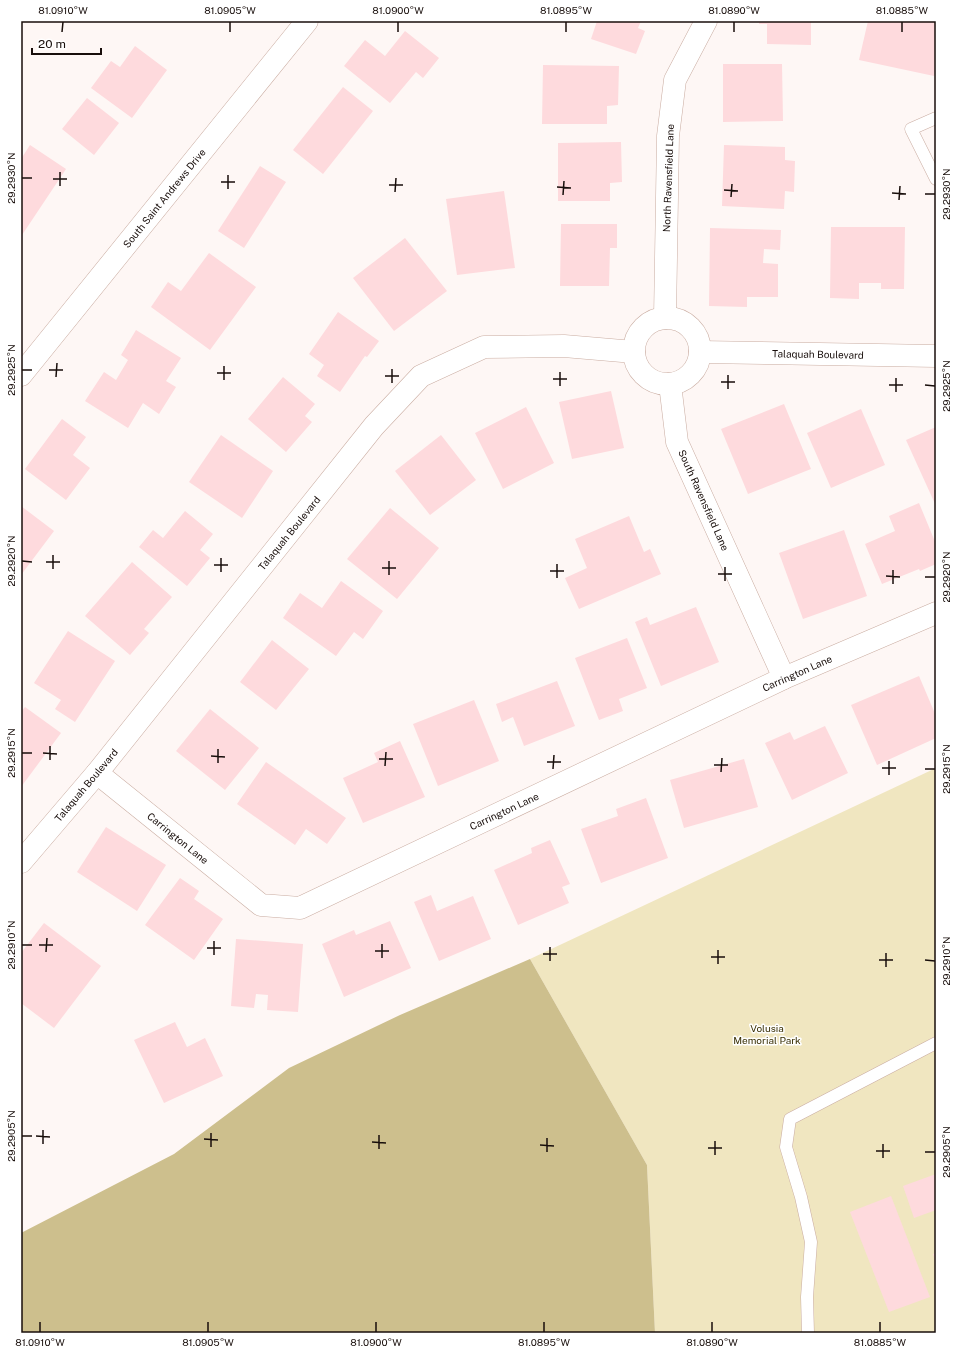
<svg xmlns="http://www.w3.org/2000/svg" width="957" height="1354" font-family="'Public Sans',sans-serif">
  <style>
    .green { fill: #f0e6c0 }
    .forest { fill: #cdbf8d }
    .building { fill: #fedadd }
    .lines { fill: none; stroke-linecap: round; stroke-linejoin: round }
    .lane-casing { stroke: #caada2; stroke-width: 13 }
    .street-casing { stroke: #caada2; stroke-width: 23 }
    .lane { stroke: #fff; stroke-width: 12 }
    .street { stroke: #fff; stroke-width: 22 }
    .ticks { fill: none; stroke: #180e0b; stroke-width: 1.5 }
    .labels { text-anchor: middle; stroke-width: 3; stroke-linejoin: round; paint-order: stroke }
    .street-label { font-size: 10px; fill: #180e0b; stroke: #fff }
    .park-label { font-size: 10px; fill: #382e03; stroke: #fff }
    .neatline { fill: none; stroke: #180e0b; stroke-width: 1.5 }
    .ticks-label { font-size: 10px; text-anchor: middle; fill: #180e0b }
  </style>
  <rect width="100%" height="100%" fill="#fef7f5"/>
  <path class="green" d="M936,768V1333H655L647,1165L530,959Z"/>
  <path class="forest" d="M530,959L647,1165L655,1333H21V1233L174,1154L289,1068L400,1015Z"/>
  <g class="building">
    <path d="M597,21H641L638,28L645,31L636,54L591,39Z"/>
    <path d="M759,21H811V45L767,44V24H759Z"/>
    <path d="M868,21H936V67L934,76L859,60Z"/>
    <path d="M405,31L439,58L423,78L416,72L390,103L344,66L365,40L385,56Z"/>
    <path d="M135,46L167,70L132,118L91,88L111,61L120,67Z"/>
    <path d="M723,64H782L783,121L723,122Z"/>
    <path d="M543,65L619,66L618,105L607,106V124H542Z"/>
    <path d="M343,87L373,111L323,174L293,150Z"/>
    <path d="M87,98L119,123L94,155L62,129Z"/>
    <path d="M621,142L622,182L610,183V201H558V143Z"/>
    <path d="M30,145L66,169L22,235L21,234V159Z"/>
    <path d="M724,145L785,147V160L795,161L794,192L785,191L784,209L722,206Z"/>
    <path d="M260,166L286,182L244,248L218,231Z"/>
    <path d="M504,191L515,268L457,275L446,199Z"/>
    <path d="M561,224H617V248H610L609,286H560Z"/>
    <path d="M831,227H905L904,289H881V283H859V299L830,298Z"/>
    <path d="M710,228L781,230L780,250L764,249L763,263L778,264V297H747V307L709,306Z"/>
    <path d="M405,238L447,291L394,331L353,278Z"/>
    <path d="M209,253L256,287L210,350L151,307L168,282L181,291Z"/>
    <path d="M338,312L379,341L367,357L365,356L340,392L317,376L324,365L309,354Z"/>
    <path d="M136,330L181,358L166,381L176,387L159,414L143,403L128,428L85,401L104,372L116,380L128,360L121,355Z"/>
    <path d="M283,377L315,404L305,416L312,422L286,452L248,419Z"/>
    <path d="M611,391L624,448L572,459L559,402Z"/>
    <path d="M784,404L811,469L748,494L721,429Z"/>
    <path d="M526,407L554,463L503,489L475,433Z"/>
    <path d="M861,409L885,465L831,488L807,433Z"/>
    <path d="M62,419L86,437L73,455L90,468L66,500L25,469Z"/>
    <path d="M936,427V506L906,440Z"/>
    <path d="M221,435L273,471L242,518L189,482Z"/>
    <path d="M441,435L476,480L430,515L395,471Z"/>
    <path d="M919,503L936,544V564L920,571L919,569L882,584L865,544L895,531L889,516Z"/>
    <path d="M21,506L54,531L21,575Z"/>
    <path d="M390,508L439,548L397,599L347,559Z"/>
    <path d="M185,511L213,534L200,550L210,558L187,586L139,547L153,530L163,538Z"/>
    <path d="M629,516L644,552L650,549L661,574L579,609L565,578L587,568L575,539Z"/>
    <path d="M844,530L867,596L803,619L779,553Z"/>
    <path d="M132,562L172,597L144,629L149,633L130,655L85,616Z"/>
    <path d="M341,581L383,611L363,639L354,632L336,656L283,618L300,593L322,608Z"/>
    <path d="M696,607L719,662L661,686L635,622L647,617L650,625Z"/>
    <path d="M68,631L115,661L75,722L55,709L61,700L34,683Z"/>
    <path d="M627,638L647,688L619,699L623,711L599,720L575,658Z"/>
    <path d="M272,640L309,669L276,710L240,682Z"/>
    <path d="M919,676L936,716V738L877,765L851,705Z"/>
    <path d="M557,681L575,726L524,746L513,717L502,722L496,704Z"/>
    <path d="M474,700L499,761L438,786L413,724Z"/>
    <path d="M25,707L61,733L21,787V712Z"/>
    <path d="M210,709L259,748L225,790L176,751Z"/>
    <path d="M825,726L848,773L792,800L765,743L790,732L794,740Z"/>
    <path d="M400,741L425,797L363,823L343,778L378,762L374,753Z"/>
    <path d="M744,759L758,807L684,828L670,780Z"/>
    <path d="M266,762L346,818L327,844L306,829L295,845L237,804Z"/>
    <path d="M646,798L668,858L601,883L581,829L618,816L616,809Z"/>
    <path d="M106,827L166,865L137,911L77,872Z"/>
    <path d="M550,840L570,884L562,887L569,903L518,925L494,870L532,853L531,848Z"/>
    <path d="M180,878L199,891L194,899L223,919L194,960L145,925Z"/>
    <path d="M431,895L437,911L473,896L491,939L439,961L414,902Z"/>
    <path d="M390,921L411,968L344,997L322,944L354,930L356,935Z"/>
    <path d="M44,923L101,966L54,1028L21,1003V953Z"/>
    <path d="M236,939L303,944L298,1012L267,1010L268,995L256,994L254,1008L231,1006Z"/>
    <path d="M175,1022L187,1047L205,1038L223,1076L164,1103L134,1040Z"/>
    <path d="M936,1174V1210L914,1218L903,1186Z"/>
    <path d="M891,1196L930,1297L889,1312L850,1212Z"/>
    <path d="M936,1253V1262L933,1254Z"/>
  </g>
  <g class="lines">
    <defs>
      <g id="lane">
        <path d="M936,118L911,129L936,179"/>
        <path d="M808,1333L807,1297L811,1242L801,1197L786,1147L790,1119L936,1043"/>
      </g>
      <g id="street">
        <path d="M665,318L668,136L675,80L706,21"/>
        <circle cx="667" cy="351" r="33"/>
        <path d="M700,352L936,356"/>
        <path d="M21,375L307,21"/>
        <path d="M670,384L677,442L784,678"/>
        <path d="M97,773L261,905L300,908L784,678L936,613"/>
        <path d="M21,862L97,773L374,426L421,376L484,347L564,346L634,352"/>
      </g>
    </defs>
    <use href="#lane" class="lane-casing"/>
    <use href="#street" class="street-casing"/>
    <use href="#lane" class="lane"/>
    <use href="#street" class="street"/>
  </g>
  <path class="ticks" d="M62,32L63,22M230,32V22M398,32V22M566,32V22M734,32V22M902,32V22M22,178H32M53,179H67M221,182H235M389,185H403M60,186V172M557,187L571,188M228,189V175M724,190L738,191M395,192L396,178M892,193L906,194M925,194H935M563,195L564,181M731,197L732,184M899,200L900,186M22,370H32M49,370H63M217,373H231M385,376H399M56,377L57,363M553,379H567M224,380V366M721,382H735M392,383V369M889,385H903M925,385L935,386M560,386V372M728,389V375M896,392V378M22,561L32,562M46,562H60M214,565H228M382,568H396M53,569V555M550,571H564M221,572V558M718,574H732M389,575V561M886,576L900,577M925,577H935M557,578V564M725,581V567M893,584V570M22,753H32M43,753L57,754M211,756L225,757M379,759H393M50,760V746M547,762H561M218,763V749M714,765H728M385,766L386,752M882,768H896M553,769L554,755M925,769H935M721,772L722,758M889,775V761M22,945H32M39,945H53M207,948H221M375,951H389M46,952L47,938M543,954H557M214,955V941M711,957H725M382,958V944M879,960H893M925,960L935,961M550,961V947M718,964V950M886,967V953M22,1136H32M36,1136L50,1137M204,1139L218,1140M372,1142L386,1143M43,1144V1130M540,1145L554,1146M211,1147V1133M708,1148H722M379,1149V1135M876,1151H890M547,1152V1138M925,1152H935M715,1155V1141M883,1158V1144M40,1332V1322M208,1332V1322M376,1332V1322M544,1332V1322M712,1332V1322M880,1332V1322"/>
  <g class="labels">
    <g class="street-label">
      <text transform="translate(668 178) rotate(-88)" y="4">North Ravensfield Lane</text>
      <text transform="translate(164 198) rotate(-51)" y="4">South Saint Andrews Drive</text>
      <text transform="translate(818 354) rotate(1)" y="4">Talaquah Boulevard</text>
      <text transform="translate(704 500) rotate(66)" y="4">South Ravensfield Lane</text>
      <text transform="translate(289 533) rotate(-51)" y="4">Talaquah Boulevard</text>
      <text transform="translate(797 673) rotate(-24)" y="4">Carrington Lane</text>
      <text transform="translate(86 785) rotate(-50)" y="4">Talaquah Boulevard</text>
      <text transform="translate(504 811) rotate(-25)" y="4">Carrington Lane</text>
      <text transform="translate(178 838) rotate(39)" y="4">Carrington Lane</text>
    </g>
    <g class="park-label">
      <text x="767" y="1032">Volusia<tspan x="767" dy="12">Memorial Park</tspan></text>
    </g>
  </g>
  <rect width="957" height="1354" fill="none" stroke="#ffffff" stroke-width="44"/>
  <path d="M32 48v6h69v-6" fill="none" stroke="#180e0b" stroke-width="2"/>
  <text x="38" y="48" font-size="12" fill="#180e0b" stroke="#ffffff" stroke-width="3" paint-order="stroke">20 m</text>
  <rect x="22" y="22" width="913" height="1310" class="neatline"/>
  <g class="ticks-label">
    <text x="63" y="14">81.0910°W</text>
    <text x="230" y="14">81.0905°W</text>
    <text x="398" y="14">81.0900°W</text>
    <text x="566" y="14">81.0895°W</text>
    <text x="734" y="14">81.0890°W</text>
    <text x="902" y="14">81.0885°W</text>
    <text transform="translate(11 178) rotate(-90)" y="4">29.2930°N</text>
    <text transform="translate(946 194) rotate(-90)" y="4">29.2930°N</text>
    <text transform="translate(11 370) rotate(-90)" y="4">29.2925°N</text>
    <text transform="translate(946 386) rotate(-90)" y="4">29.2925°N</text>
    <text transform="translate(11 561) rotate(-90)" y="4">29.2920°N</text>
    <text transform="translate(946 577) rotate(-90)" y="4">29.2920°N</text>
    <text transform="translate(11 753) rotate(-90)" y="4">29.2915°N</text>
    <text transform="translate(946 769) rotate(-90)" y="4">29.2915°N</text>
    <text transform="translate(11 945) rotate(-90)" y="4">29.2910°N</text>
    <text transform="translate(946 961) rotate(-90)" y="4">29.2910°N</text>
    <text transform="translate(11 1136) rotate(-90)" y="4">29.2905°N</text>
    <text transform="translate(946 1152) rotate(-90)" y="4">29.2905°N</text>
    <text x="40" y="1346">81.0910°W</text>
    <text x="208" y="1346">81.0905°W</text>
    <text x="376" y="1346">81.0900°W</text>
    <text x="544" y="1346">81.0895°W</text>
    <text x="712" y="1346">81.0890°W</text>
    <text x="880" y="1346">81.0885°W</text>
  </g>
</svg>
